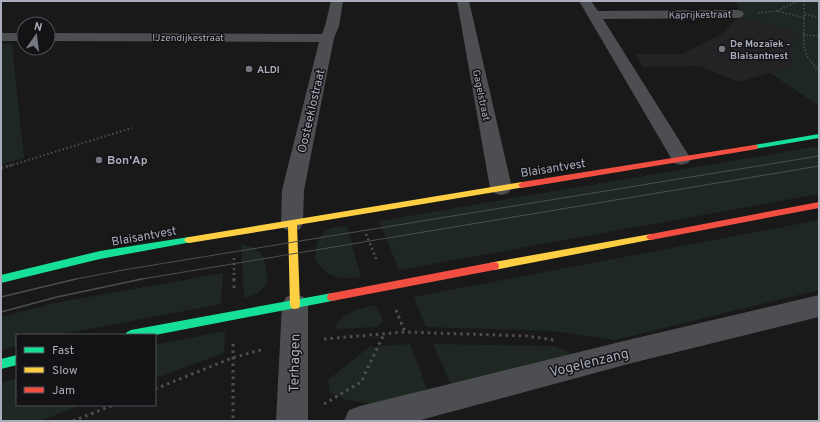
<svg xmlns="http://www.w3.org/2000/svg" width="820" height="422" font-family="Overpass,sans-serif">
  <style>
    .built { fill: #232326 }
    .green { fill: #1e2721 }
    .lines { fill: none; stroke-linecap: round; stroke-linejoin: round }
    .path-far3 { stroke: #4f4f54; stroke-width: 1.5; stroke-dasharray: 1.5 2; stroke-linecap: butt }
    .path-far2 { stroke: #4f4f54; stroke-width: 2; stroke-dasharray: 1.5 2.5; stroke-linecap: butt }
    .path-far1 { stroke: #4f4f54; stroke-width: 2.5; stroke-dasharray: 2 3; stroke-linecap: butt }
    .path { stroke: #4f4f54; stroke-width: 3; stroke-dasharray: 2.5 4; stroke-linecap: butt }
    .street { fill: #4d4e52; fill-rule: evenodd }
    .fast { fill: #16e098; fill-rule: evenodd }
    .slow { fill: #ffcf43; fill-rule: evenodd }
    .jam { fill: #f24e42; fill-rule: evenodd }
    .tram-far1 { stroke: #4d4e51; stroke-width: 1 }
    .tram { stroke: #4d4e51; stroke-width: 1.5 }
    .poi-dot { fill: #777982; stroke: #131315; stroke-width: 1.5 }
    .labels { text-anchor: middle; stroke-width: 3; stroke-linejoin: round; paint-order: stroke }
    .far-street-label { font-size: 10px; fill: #a9acbb; stroke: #131315 }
    .far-poi-label { font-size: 10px; font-weight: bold; fill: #a9acbb; stroke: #131315; text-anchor: start }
    .street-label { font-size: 12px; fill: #a9acbb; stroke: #131315 }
    .poi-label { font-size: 12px; font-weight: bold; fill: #a9acbb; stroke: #131315; text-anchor: start }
    .near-street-label { font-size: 14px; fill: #a9acbb; stroke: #131315 }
  </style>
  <rect width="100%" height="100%" fill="#191919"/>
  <path class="built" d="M739,17L794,30L791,67L738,82L700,66L643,67L635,54H682L722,34Z"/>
  <g class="green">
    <path d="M737,1H819V106L770,73L791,67L794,30L739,17Z"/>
    <path d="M1,43L12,44L24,158L1,165Z"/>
    <path d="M819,146V194L399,270L379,221Z"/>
    <path d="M819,220V290L615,340L552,331L426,327L413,297Z"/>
    <path d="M347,226L361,277C338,280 329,278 315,260C316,249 317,236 327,230C332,227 342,227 347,226Z"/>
    <path d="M241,244C265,248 267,262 267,284L257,294L244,298Z"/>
    <path d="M223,273L221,304L58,335H17V346L1,350V317L55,303Z"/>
    <path d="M376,305L383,321L377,327L334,329C344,311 357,309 376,305Z"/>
    <path d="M225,331L224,353L155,378V345Z"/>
    <path d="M410,344L428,391L372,404L344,399L330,393L328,380L369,347Z"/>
    <path d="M433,344L554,346L575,355L452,387Z"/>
    <path d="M17,378V405H82L39,421H1V383Z"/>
  </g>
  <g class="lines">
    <g class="path-far3">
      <path d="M804,1V47L807,56L819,72"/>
      <path d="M777,11L798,1"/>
      <path d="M758,13L777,11L805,18"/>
      <path d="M805,14L819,18"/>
      <path d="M803,35L819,36"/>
    </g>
    <path class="path-far2" d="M9,166L132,128"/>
    <g class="path-far1">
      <path d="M1,168L12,165"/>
      <path d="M366,234L377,261"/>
      <path d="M234,258V280"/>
    </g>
    <g class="path">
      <path d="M234,279V289"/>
      <path d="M396,310L405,332"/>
      <path d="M324,339L405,332L527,336L554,340"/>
      <path d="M233,344V421"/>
      <path d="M155,389L232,358L264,349"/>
      <path d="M324,404L361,382L384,334"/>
      <path d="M73,421L113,405"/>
    </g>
    <g class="street">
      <path d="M331,1H343L339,26L334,38L304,190L303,223L300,229L292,231L284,229L281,223L282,190L319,42L48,41V33L322,34L325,26Z"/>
      <path d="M457,1H469L512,188L508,193L501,195L494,193L490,188Z"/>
      <path d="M579,1H591L598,11L737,10L742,11L744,14L742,17L737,18L603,19L691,159L688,163L681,165L674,163Z"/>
      <rect x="1" y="33" width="23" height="8"/>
      <path d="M295,294L304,297L308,305V421H276L282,305L286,297Z"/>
      <path d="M819,295V317L632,363L417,421H344L349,410L360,406L632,339Z"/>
    </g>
    <g class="fast">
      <path d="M819,134V138L754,149L750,147L754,145Z"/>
      <path d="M189,237L192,238L194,240L192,242L100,259L1,283V275L100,251Z"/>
      <path d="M332,293L336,294L337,297L336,300L332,301L155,335H125L127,332L131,330Z"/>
      <path d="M17,355V365L1,369V359Z"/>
    </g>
    <g class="slow">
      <path d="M522,182L525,183L526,185L525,187L297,225L300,305L299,308L295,309L291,308L290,305L288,227L189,243L186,242L184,240L186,238L189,237Z"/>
      <path d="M651,234L654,235L656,237L654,239L494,270L490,269L489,266L490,263L494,262Z"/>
    </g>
    <g class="jam">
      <path d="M754,145H757L758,147L757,149L522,188L518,185L522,182Z"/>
      <path d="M819,202V208L651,240L648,239L646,237L648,235L651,234Z"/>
      <path d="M494,262L498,263L499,266L498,269L494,270L332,301L328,300L327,297L328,294L332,293Z"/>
    </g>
    <g class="tram-far1">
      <path d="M71,280L123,270L819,156"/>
      <path d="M136,280L819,166"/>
    </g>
    <g class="tram">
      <path d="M1,297L76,279"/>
      <path d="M1,312L57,297L142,279"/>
    </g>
  </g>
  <g class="poi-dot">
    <circle cx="722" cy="49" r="4"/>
    <circle cx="249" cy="69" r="4"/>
    <circle cx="99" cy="160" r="4"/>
  </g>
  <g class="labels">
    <g class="far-street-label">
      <text transform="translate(700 14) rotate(-1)" y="4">Kaprijkestraat</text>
      <text x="188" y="41">IJzendijkestraat</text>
      <text transform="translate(482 95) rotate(78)" y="4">Gagelstraat</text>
    </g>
    <g class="far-poi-label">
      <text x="730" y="47">De Mozaïek -<tspan x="730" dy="12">Blaisantnest</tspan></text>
      <text x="257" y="73">ALDI</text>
    </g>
    <g class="street-label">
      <text transform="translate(311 111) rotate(-77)" y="4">Oosteeklostraat</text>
      <text transform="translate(553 168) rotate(-9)" y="4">Blaisantvest</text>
      <text transform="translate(144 236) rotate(-10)" y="4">Blaisantvest</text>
    </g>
    <g class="poi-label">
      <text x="107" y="164">Bon'Ap</text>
    </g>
    <g class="near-street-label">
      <text transform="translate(589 362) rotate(-14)" y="5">Vogelenzang</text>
      <text transform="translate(294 363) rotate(-89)" y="5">Terhagen</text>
    </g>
  </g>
  <rect width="820" height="422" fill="none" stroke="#a9acbb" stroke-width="4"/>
  <rect x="16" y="334" width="140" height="72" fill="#131315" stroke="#4f5057"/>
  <rect x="24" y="347" width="20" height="6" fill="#16e098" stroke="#4f5057"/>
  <text x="52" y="354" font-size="12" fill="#a9acbb">Fast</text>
  <rect x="24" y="367" width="20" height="6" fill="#ffcf43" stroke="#4f5057"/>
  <text x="52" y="374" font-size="12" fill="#a9acbb">Slow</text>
  <rect x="24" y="387" width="20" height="6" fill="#f24e42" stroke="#4f5057"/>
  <text x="52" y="394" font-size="12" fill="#a9acbb">Jam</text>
  <g transform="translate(36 36) rotate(14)"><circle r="19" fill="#131315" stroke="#4f5057"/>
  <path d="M0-3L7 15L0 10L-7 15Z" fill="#777982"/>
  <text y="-6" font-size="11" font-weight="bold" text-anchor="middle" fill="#a9acbb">N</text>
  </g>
</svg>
